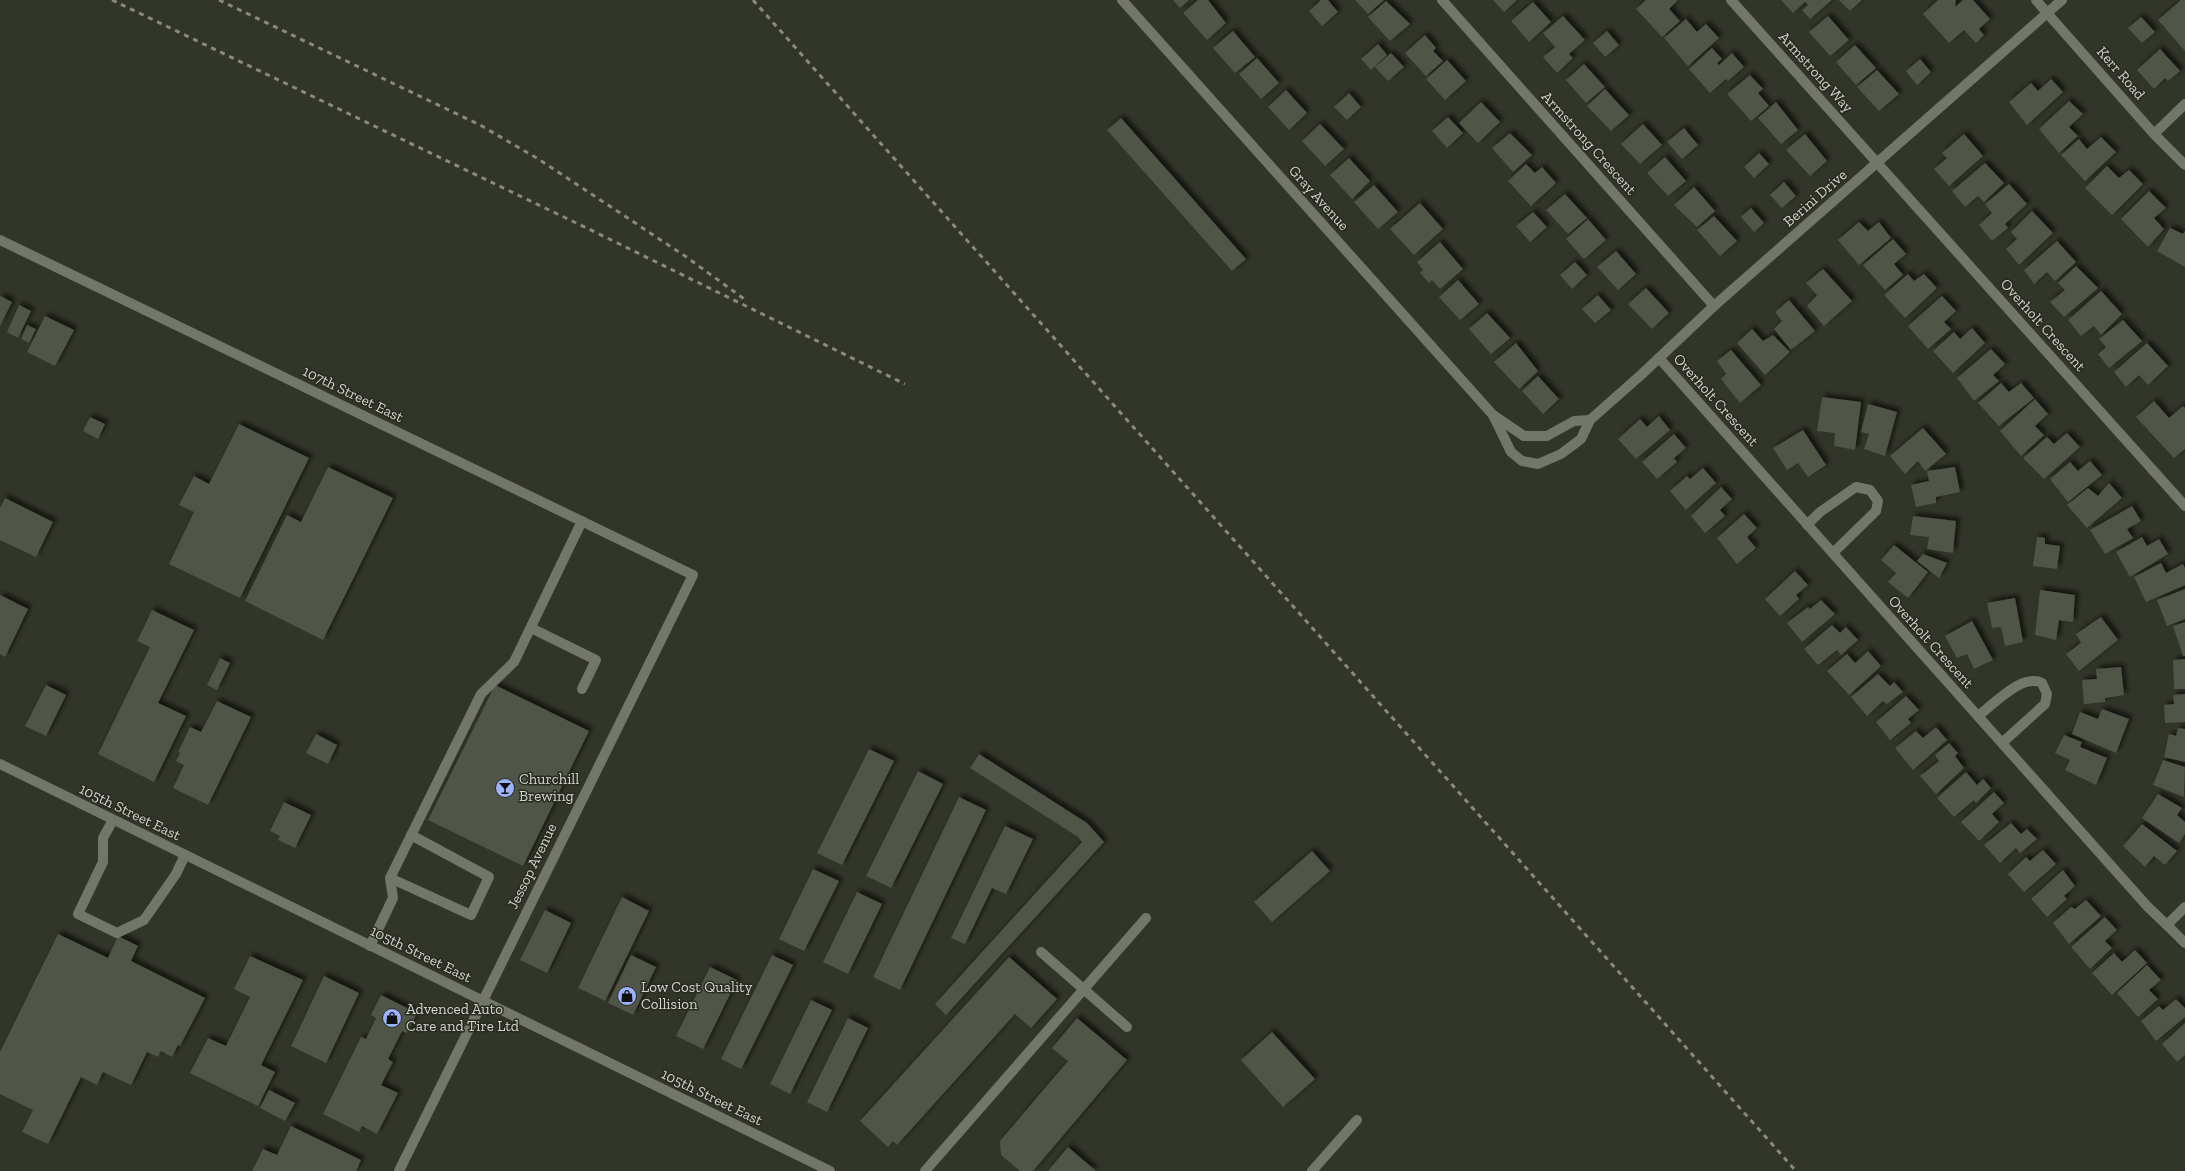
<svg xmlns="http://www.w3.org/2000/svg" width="2185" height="1171" font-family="'Zilla Slab',serif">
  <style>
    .building { fill: #505447; filter: url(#shadow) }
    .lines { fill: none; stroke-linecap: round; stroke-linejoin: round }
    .lane { stroke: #73776a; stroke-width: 10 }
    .street { stroke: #73776a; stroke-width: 10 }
    .secondary { stroke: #73776a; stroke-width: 10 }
    .rail { stroke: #888a81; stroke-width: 3; stroke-dasharray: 5 5; stroke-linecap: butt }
    .labels { text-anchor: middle; stroke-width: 3; stroke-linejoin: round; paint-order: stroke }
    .street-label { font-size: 15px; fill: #d3d5ce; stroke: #282b20 }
    .poi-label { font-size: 15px; fill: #d3d5ce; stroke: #282b20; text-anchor: start }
  </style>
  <defs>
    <filter id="shadow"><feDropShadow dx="3.5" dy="-3.5" stdDeviation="2" flood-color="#0009"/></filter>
  </defs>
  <rect width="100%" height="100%" fill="#323529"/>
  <g class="building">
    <path d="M1173,0H1189L1180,8Z"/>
    <path d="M1198,0H1208L1226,23L1207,40L1183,13Z"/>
    <path d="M1321,0H1328L1338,12L1322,26L1309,11Z"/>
    <path d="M1355,0H1384L1368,14Z"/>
    <path d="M1493,0H1517L1504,12Z"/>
    <path d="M1646,0H1678L1669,9L1680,21L1662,37L1636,9Z"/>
    <path d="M1781,0H1832L1810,19L1802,10L1808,5L1805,2L1793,13Z"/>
    <path d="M1839,0H1862L1850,11Z"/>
    <path d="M1938,0H1956L1955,7L1963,0H1973L1990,19L1979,29L1984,35L1976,43L1964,30L1949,43L1923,14Z"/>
    <path d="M2181,0H2185V51L2158,20Z"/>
    <path d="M1386,1L1410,24L1390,41L1368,17Z"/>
    <path d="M1533,2L1551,22L1529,42L1511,21Z"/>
    <path d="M1563,16L1585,40L1569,54L1573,58L1557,73L1543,57L1555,47L1543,33Z"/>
    <path d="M1828,16L1849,40L1830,56L1809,32Z"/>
    <path d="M2141,17L2155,32L2142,43L2128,28Z"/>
    <path d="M1686,19L1697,32L1706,24L1719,38L1688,66L1664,38Z"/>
    <path d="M1233,31L1255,57L1235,73L1213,48Z"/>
    <path d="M1607,31L1619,45L1605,57L1593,43Z"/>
    <path d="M1425,35L1436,48L1433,51L1443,61L1426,76L1405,53Z"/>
    <path d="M1378,44L1387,55L1371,70L1361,59Z"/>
    <path d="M1855,45L1876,68L1856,85L1836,62Z"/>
    <path d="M1712,48L1722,59L1717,63L1719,65L1732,53L1744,67L1728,81L1726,79L1710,93L1689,69Z"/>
    <path d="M2160,49L2180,71L2168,81L2165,78L2154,89L2137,70Z"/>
    <path d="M1391,53L1404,67L1388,81L1375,67Z"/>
    <path d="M1257,58L1279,83L1261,99L1239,74Z"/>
    <path d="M1920,59L1931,72L1917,85L1906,71Z"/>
    <path d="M1447,60L1466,81L1445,100L1426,79Z"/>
    <path d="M1584,64L1605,87L1586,103L1566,80Z"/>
    <path d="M1877,70L1899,94L1879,111L1857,87Z"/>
    <path d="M1750,75L1763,89L1758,93L1769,106L1751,121L1727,94Z"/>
    <path d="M2051,79L2063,92L2027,125L2009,102L2031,83L2038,91Z"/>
    <path d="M1605,89L1629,115L1611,131L1587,106Z"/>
    <path d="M1286,90L1307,113L1289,130L1268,107Z"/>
    <path d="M1349,93L1361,107L1347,120L1334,107Z"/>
    <path d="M2069,101L2083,114L2069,127L2078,136L2059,153L2039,129Z"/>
    <path d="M1481,102L1500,122L1478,143L1459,123Z"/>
    <path d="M1776,102L1798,130L1781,144L1758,118Z"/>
    <path d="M1448,117L1463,133L1447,148L1432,131Z"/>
    <path d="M1121,118L1246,259L1232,271L1107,130Z"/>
    <path d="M1320,124L1344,149L1325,166L1302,141Z"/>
    <path d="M1643,124L1662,145L1640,164L1621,144Z"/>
    <path d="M1684,128L1698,145L1682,159L1667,142Z"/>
    <path d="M1510,133L1532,155L1513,172L1492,148Z"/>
    <path d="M1805,134L1827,161L1810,176L1786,150Z"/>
    <path d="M1964,134L1983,156L1949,186L1934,169L1947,158L1942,153Z"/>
    <path d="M2101,137L2116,152L2085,181L2061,155L2079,139L2087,149Z"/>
    <path d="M1759,153L1769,164L1754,178L1744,167Z"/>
    <path d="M1665,157L1686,181L1668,196L1647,173Z"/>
    <path d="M1349,158L1370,181L1352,199L1330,175Z"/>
    <path d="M1985,163L2004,183L1984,202L1978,196L1965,207L1952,191Z"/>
    <path d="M1526,164L1535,173L1542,167L1556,183L1531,206L1508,181Z"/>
    <path d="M2107,166L2119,178L2129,170L2143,184L2112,215L2085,188Z"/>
    <path d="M1784,182L1796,196L1782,208L1770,195Z"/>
    <path d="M2009,184L2027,204L2005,224L2008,228L1992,241L1979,225L1992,213L1985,204Z"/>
    <path d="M1374,185L1398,212L1378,229L1354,202Z"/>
    <path d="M1694,187L1715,211L1697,227L1674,205Z"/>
    <path d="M2149,191L2166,208L2154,218L2164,229L2148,247L2121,219Z"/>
    <path d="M1565,194L1587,218L1568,234L1546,210Z"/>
    <path d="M1420,203L1443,229L1414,255L1390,229Z"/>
    <path d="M1751,208L1764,223L1754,232L1741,217Z"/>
    <path d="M2032,211L2053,233L2019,265L2006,249L2017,239L2011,232Z"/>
    <path d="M1533,212L1547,227L1530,242L1516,226Z"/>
    <path d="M1714,216L1737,241L1720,256L1697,230Z"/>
    <path d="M1588,219L1606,240L1584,259L1566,239Z"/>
    <path d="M1859,222L1868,231L1879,222L1891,238L1859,265L1838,240Z"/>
    <path d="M2170,228L2183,234L2185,231V267L2157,251Z"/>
    <path d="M1893,239L1906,254L1894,264L1903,275L1885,290L1863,265Z"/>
    <path d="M2057,241L2076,262L2055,281L2047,272L2034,284L2024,270Z"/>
    <path d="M1440,242L1463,269L1440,289L1432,280L1429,283L1420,273L1423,270L1417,262Z"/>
    <path d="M1616,251L1636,274L1618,290L1597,267Z"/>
    <path d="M1575,262L1587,275L1572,289L1560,275Z"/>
    <path d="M2076,266L2098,288L2064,317L2050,302L2065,290L2058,283Z"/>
    <path d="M1823,269L1852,301L1824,326L1807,306L1817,295L1806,283Z"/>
    <path d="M1908,274L1914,281L1924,274L1937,288L1905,318L1884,295Z"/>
    <path d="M1458,280L1479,304L1460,320L1439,297Z"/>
    <path d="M1646,288L1669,313L1652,329L1628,304Z"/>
    <path d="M2101,291L2122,314L2101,335L2094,326L2081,336L2068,320Z"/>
    <path d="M1598,295L1611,310L1595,323L1582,309Z"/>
    <path d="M0,296L12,302L0,326Z"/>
    <path d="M1942,296L1956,311L1944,322L1951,329L1928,349L1908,326Z"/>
    <path d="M1789,300L1815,331L1791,350L1774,329L1782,321L1775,312Z"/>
    <path d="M19,305L31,311L18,338L7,332Z"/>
    <path d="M1487,313L1510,338L1491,354L1469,329Z"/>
    <path d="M45,316L74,330L55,366L27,352Z"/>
    <path d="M2123,320L2142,341L2109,368L2098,354L2106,347L2099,339Z"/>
    <path d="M27,325L36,329L29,343L21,339Z"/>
    <path d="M1972,328L1985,343L1953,373L1933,351L1954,332L1960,339Z"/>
    <path d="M1752,329L1763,341L1773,335L1790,352L1765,375L1737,343Z"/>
    <path d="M1516,343L1538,371L1519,389L1494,362Z"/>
    <path d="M2147,343L2168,366L2148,385L2139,375L2126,387L2114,372Z"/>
    <path d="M1991,349L2005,364L1993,375L1999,381L1974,401L1957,378Z"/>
    <path d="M1731,350L1761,385L1740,403L1721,379L1726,374L1717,361Z"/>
    <path d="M1538,376L1559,399L1543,414L1522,391Z"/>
    <path d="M2001,383L2009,392L2021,383L2034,398L1999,426L1978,403Z"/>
    <path d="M1822,397L1861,402L1855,450L1834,446L1835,433L1817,431Z"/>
    <path d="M2035,399L2048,414L2035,426L2044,435L2021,456L2000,431Z"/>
    <path d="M2154,401L2169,418L2183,406L2185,408V449L2174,458L2136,417Z"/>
    <path d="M1868,404L1897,412L1885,456L1864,449L1869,434L1861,432Z"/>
    <path d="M1659,416L1670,430L1636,459L1618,439L1640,419L1647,427Z"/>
    <path d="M90,417L105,424L98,439L83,431Z"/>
    <path d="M239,424L309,458L240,598L169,564L194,512L179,505L194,476L209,484Z"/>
    <path d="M1923,428L1946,454L1925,471L1918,461L1905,474L1890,456Z"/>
    <path d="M1803,430L1826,465L1808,477L1798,463L1787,470L1773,448Z"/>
    <path d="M2067,433L2080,447L2044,479L2023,458L2047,437L2054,444Z"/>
    <path d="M1674,434L1686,448L1674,458L1677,462L1657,479L1642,462Z"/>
    <path d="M2090,461L2102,475L2068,502L2050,479L2070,462L2078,471Z"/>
    <path d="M328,467L393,498L323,640L245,601L287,515L301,522Z"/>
    <path d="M1955,467L1960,492L1936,497V503L1916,507L1911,485L1929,481L1927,471Z"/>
    <path d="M1703,468L1716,483L1686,510L1670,491L1687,476L1690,479Z"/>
    <path d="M2109,483L2122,498L2087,528L2067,505L2088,488L2098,496Z"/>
    <path d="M1721,487L1732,499L1720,510L1725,516L1705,533L1691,516Z"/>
    <path d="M5,498L53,522L36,557L0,540V508Z"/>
    <path d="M2132,506L2141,521L2127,529L2133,538L2105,554L2090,530Z"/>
    <path d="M1744,514L1757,528L1747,537L1756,548L1737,564L1717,538Z"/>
    <path d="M1913,516L1956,521L1953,553L1927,549L1929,537L1910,535Z"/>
    <path d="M2037,537L2045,538V544L2060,546L2057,569L2033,566Z"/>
    <path d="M2142,537L2147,546L2159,539L2168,554L2130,577L2116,552Z"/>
    <path d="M1894,545L1928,572L1908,598L1888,582L1896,573L1881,560Z"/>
    <path d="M1923,554L1947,563L1939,578L1917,561Z"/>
    <path d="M2161,563L2166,573L2183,564L2185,568V585L2146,602L2134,577Z"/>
    <path d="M1795,571L1808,585L1796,595L1799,599L1780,616L1765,599Z"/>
    <path d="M2185,589V619L2167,626L2157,600Z"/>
    <path d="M2040,590L2075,595L2073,622L2059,620L2056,640L2035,635Z"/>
    <path d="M0,595L28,609L5,657L0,654Z"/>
    <path d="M2015,598L2023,642L2005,646L2001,627L1992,628L1987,603Z"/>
    <path d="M1821,600L1835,614L1802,642L1787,623L1808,607L1810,609Z"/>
    <path d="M152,610L194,630L158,703L186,716L154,782L98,754L150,647L137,641Z"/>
    <path d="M2101,617L2118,640L2079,671L2066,654L2081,643L2076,634Z"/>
    <path d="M1972,621L1993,660L1974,669L1967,654L1957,658L1945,636Z"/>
    <path d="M2185,622V656H2183L2173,626Z"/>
    <path d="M1832,625L1840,633L1846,627L1858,640L1841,655L1837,650L1818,665L1804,649Z"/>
    <path d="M1868,651L1881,666L1849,695L1827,671L1847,654L1855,663Z"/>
    <path d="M220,658L230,663L217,690L207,685Z"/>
    <path d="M2185,659V689H2174L2173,660Z"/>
    <path d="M2121,667L2124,695L2105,698V702L2084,704L2082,680L2097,679L2096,669Z"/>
    <path d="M1878,674L1890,686L1894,682L1903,692L1887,704L1883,701L1867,716L1851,697Z"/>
    <path d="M46,685L66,695L46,736L25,726Z"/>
    <path d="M495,685L589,731L523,866L428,820Z"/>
    <path d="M2185,694V722L2165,723L2164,705L2174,704L2173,695Z"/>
    <path d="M1906,696L1919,710L1908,719L1911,723L1890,740L1876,722Z"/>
    <path d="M217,701L251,717L208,805L173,788L184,765L176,761L180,753L178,752L190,727L201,732Z"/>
    <path d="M2102,709L2129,719L2116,753L2072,734L2080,712L2098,719Z"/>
    <path d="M1936,727L1947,740L1913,770L1895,748L1916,731L1923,738Z"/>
    <path d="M2178,728L2185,729V762L2164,757L2169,734L2176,736Z"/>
    <path d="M316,734L337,745L328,764L306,753Z"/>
    <path d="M2064,735L2082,742L2080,747L2107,758L2096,785L2065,770L2070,760L2055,753Z"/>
    <path d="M1949,743L1958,753L1955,756L1964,768L1936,794L1920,776L1939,761L1935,755Z"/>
    <path d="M869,749L894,761L842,865L817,853Z"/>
    <path d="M979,754L1087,823L1104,842L946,1015L935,1004L1082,842L1078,837L970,768Z"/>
    <path d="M2163,760L2185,767L2184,797L2153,785Z"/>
    <path d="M918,771L943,784L891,888L866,876Z"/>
    <path d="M1966,772L1977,785L1983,779L1991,788L1976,803L1974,800L1954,817L1937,798Z"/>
    <path d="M1994,792L2004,803L1992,814L1999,822L1979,841L1961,822Z"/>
    <path d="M2158,794L2182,808L2177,815L2185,822V834L2179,843L2142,818Z"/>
    <path d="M959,797L986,810L900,990L873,977Z"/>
    <path d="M284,802L311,815L295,848L278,840L280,836L270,831Z"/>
    <path d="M2011,823L2021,834L2027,829L2037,839L2020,853L2016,848L2000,863L1984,845Z"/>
    <path d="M2142,824L2177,851L2165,865L2154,856L2145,867L2123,846Z"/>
    <path d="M1005,826L1033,839L1006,894L992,888L965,944L951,938Z"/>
    <path d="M2043,850L2056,864L2024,892L2008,874L2026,857L2030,861Z"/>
    <path d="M1312,851L1330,871L1272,922L1254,902Z"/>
    <path d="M813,869L839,881L804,951L779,939Z"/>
    <path d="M2063,870L2075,886L2064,896L2067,899L2047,917L2031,899Z"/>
    <path d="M857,892L882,904L848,974L823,962Z"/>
    <path d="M622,897L649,911L605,1001L578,988Z"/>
    <path d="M2086,900L2101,916L2069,944L2053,923L2071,907L2075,909Z"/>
    <path d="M545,910L571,923L547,973L520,960Z"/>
    <path d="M2105,917L2117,930L2105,941L2112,948L2090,969L2071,947Z"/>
    <path d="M58,934L108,958L118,936L138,946L131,961L205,998L180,1046L178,1045L172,1057L161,1051L158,1057L147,1052L131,1085L103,1072L97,1085L81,1077L48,1144L22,1132L33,1110L0,1094V1052Z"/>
    <path d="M2135,950L2147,963L2112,995L2092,973L2114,953L2122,962Z"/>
    <path d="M631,955L656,967L633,1015L608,1003Z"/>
    <path d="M772,955L793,965L741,1069L721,1059Z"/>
    <path d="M250,956L303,980L261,1065L275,1072L258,1106L190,1073L208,1038L226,1046L250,997L234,989Z"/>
    <path d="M1009,957L1057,999L1031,1028L1015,1014L897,1145L893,1141L888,1147L860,1121Z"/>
    <path d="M2147,965L2161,980L2149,990L2158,999L2138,1017L2117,993Z"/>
    <path d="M710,967L737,980L703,1049L676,1036Z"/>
    <path d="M324,976L359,993L326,1063L291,1046Z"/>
    <path d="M381,995L417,1013L407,1033L402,1031L388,1059L393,1062L381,1085L398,1093L377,1134L362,1126L359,1132L323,1114L361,1037L366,1039L376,1018L371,1015Z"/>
    <path d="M2176,999L2185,1008V1017L2156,1041L2141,1021L2159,1006L2163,1010Z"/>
    <path d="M811,1000L832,1010L790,1094L770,1084Z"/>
    <path d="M848,1018L868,1028L827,1112L807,1102Z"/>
    <path d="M1077,1018L1127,1060L1033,1171H1020L1001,1155L1000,1141L1068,1061L1052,1048Z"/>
    <path d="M2185,1023V1055L2177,1062L2162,1044Z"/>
    <path d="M1272,1032L1315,1079L1283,1107L1241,1060Z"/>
    <path d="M269,1090L295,1103L285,1121L260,1108Z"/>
    <path d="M291,1126L361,1160L356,1171H252L263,1149L277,1155Z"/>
    <path d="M1068,1147L1096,1171H1048Z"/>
  </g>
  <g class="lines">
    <g class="lane">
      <path d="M531,628L596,660L582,689"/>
      <path d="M113,820L103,838V862L78,914L117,933L144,920L176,874L185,855"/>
      <path d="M390,878L471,915L489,877L411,835"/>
      <path d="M370,946L393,898L390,878L481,694L514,662L582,521"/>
      <path d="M1041,952L1127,1027"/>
      <path d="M925,1171L1146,918"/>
    </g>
    <g class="street">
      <path d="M1442,0L1714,306"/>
      <path d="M1731,0L2185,506"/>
      <path d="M2036,0L2047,13"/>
      <path d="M2154,134L2185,104"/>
      <path d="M0,240L693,575L399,1171"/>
      <path d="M1659,358L2147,906L2167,925L2185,907"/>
      <path d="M1807,525L1820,512L1856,487L1870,490L1878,501L1876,511L1833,553"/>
      <path d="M1978,716C1994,704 2022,673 2042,683L2047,694L2045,704L2002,743"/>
      <path d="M2167,925L2185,943"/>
      <path d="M1312,1171L1357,1120"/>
    </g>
    <g class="secondary">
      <path d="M1122,0L1493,415L1524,436H1547L1574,421L1590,420"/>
      <path d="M2047,13L2154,134L2185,165"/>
      <path d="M1493,415L1511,452L1522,461L1538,464L1561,454L1581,439L1590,420L1642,374L1714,306L2062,0"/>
      <path d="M0,764L830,1171"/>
    </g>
    <g class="rail">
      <path d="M112,0L595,232L905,384"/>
      <path d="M219,0L480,125L540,160L685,256L747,301"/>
      <path d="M753,0L1796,1171"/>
    </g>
  </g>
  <defs>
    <symbol id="bar-disc" viewBox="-11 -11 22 22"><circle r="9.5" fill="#9eb3fd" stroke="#282b20"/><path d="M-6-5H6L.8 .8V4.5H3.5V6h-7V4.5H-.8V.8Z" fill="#111"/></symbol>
    <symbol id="shop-disc" viewBox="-11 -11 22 22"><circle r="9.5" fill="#9eb3fd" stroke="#282b20"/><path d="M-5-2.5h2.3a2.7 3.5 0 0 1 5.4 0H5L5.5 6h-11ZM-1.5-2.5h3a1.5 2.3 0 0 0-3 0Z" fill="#111"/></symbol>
  </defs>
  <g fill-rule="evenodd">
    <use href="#bar-disc" x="494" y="777" width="22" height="22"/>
    <use href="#shop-disc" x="616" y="985" width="22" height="22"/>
    <use href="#shop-disc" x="381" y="1007" width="22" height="22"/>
  </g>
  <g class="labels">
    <g class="street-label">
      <text transform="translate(1816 72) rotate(48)" y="5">Armstrong Way</text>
      <text transform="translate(2121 73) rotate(49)" y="5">Kerr Road</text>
      <text transform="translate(1589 143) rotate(48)" y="5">Armstrong Crescent</text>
      <text transform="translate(1319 198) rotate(48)" y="5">Gray Avenue</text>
      <text transform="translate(1815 198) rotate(-41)" y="5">Berini Drive</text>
      <text transform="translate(2043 325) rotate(48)" y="5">Overholt Crescent</text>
      <text transform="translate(353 394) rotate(26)" y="5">107th Street East</text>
      <text transform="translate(1716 400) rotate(48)" y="5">Overholt Crescent</text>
      <text transform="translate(1931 642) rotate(48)" y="5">Overholt Crescent</text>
      <text transform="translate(130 812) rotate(26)" y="5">105th Street East</text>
      <text transform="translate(532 866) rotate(-64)" y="5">Jessop Avenue</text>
      <text transform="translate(421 954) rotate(26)" y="5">105th Street East</text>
      <text transform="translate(712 1097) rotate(26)" y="5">105th Street East</text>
    </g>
    <g class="poi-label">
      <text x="519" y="784">Churchill<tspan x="519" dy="17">Brewing</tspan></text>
      <text x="641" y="992">Low Cost Quality<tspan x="641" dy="17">Collision</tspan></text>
      <text x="406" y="1014">Advenced Auto<tspan x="406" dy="17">Care and Tire Ltd</tspan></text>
    </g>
  </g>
</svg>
